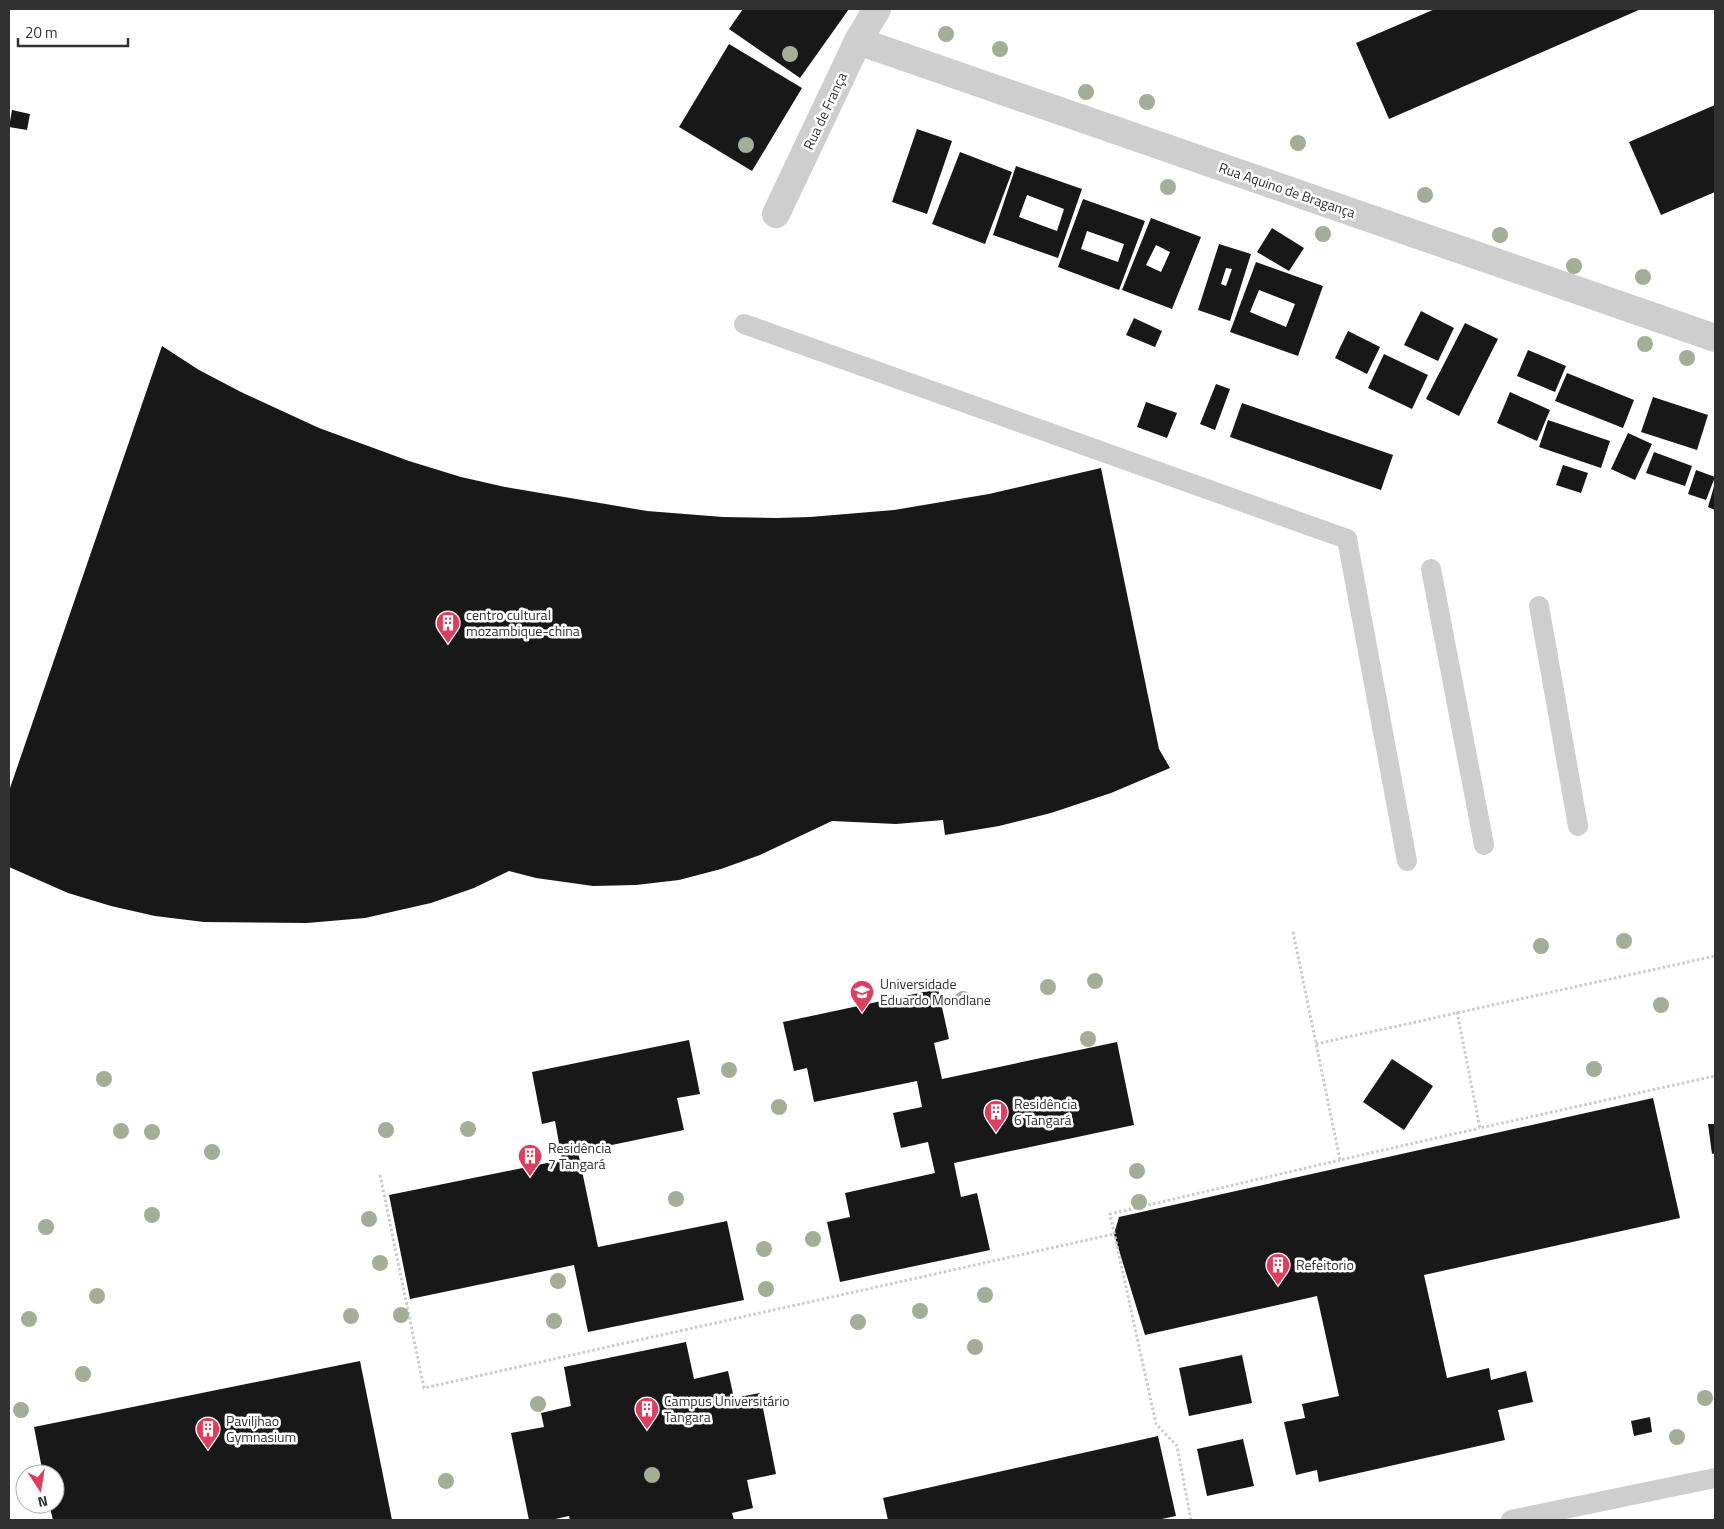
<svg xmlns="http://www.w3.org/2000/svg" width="1724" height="1529" font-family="'Titillium Web',sans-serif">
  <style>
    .building { fill: #181818; fill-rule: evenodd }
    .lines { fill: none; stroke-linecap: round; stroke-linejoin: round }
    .path { stroke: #cbcbcb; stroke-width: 3; stroke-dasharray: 2.5 2.5; stroke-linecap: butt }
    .lane { stroke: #cecece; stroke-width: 20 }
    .street { stroke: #cecece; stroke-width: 28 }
    .tree { fill: #a4ae96 }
    .labels { text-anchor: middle; stroke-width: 5; stroke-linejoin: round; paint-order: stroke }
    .street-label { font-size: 14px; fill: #313131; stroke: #fff }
    .poi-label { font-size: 14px; fill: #313131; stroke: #fff; text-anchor: start }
  </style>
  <rect width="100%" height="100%" fill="#fff"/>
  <g class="building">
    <path d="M743,9H849L800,78L729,29Z"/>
    <path d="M1435,9H1641L1389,119L1356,43Z"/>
    <path d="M729,44L802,88L752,171L679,127Z"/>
    <path d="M1715,105V192L1661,215L1629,142Z"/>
    <path d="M12,110L30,114L27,130L9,127Z"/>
    <path d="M917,129L952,141L927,214L892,202Z"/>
    <path d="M960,152L1012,172L985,244L932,224Z"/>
    <path d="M1016,166L1082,189L1058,258L993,235ZM1027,195L1064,209L1057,231L1019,217Z"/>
    <path d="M1083,199L1145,221L1119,290L1058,267ZM1087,231L1124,244L1118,262L1081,249Z"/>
    <path d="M1151,218L1201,237L1172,309L1122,290ZM1156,245L1170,252L1161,272L1146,265Z"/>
    <path d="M1272,228L1304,248L1289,271L1257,252Z"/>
    <path d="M1219,244L1251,254L1230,321L1198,310ZM1226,268L1232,269L1226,286L1221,284Z"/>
    <path d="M1256,262L1323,286L1298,356L1230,332ZM1259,290L1295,304L1286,327L1250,312Z"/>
    <path d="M1421,311L1454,328L1438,361L1404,345Z"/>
    <path d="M1134,318L1162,331L1155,347L1126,335Z"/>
    <path d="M1465,323L1498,339L1459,416L1426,399Z"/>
    <path d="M1348,331L1380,347L1367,374L1335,358Z"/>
    <path d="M162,346L199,370L241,392L319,428L409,461L461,477L505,487L647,511L723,517L776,518L810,517L894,510L989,494L1101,468L1159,749L1170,768L1111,793L1051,813L999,826L945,835L943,820L896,824L832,821L760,855L721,869L679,880L636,885L593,886L536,878L509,871L474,888L431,903L365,918L307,923L204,922L155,916L111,906L68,893L9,867V791Z"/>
    <path d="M1528,350L1566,366L1555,392L1517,376Z"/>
    <path d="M1384,354L1428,375L1412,409L1368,388Z"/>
    <path d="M1567,373L1634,400L1623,428L1555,401Z"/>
    <path d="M1216,384L1230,389L1215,430L1200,424Z"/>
    <path d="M1510,392L1550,410L1537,441L1497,423Z"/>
    <path d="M1653,397L1708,415L1697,450L1641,432Z"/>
    <path d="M1146,402L1177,413L1167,438L1137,427Z"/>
    <path d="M1242,403L1393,455L1381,490L1230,437Z"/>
    <path d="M1548,420L1610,441L1601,468L1539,447Z"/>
    <path d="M1628,433L1652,444L1635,480L1611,469Z"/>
    <path d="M1654,452L1692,466L1685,486L1646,473Z"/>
    <path d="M1563,465L1588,473L1581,493L1556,485Z"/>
    <path d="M1696,470L1715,477L1706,500L1688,494Z"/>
    <path d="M1715,483V510L1708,507Z"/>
    <path d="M938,989L949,1039L934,1043L942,1079L1117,1042L1134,1125L954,1163L961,1197L977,1193L990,1250L840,1282L827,1222L850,1217L845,1193L935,1173L928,1142L901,1148L893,1113L922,1107L917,1081L814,1102L807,1068L794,1071L783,1022Z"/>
    <path d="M689,1040L700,1094L677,1098L684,1130L578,1152L598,1247L727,1221L744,1300L588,1332L574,1265L410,1299L389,1195L562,1160L555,1121L542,1124L532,1072Z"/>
    <path d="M1392,1059L1433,1086L1404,1130L1363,1102Z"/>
    <path d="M1653,1098L1680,1218L1424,1275L1447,1378L1489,1368L1491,1380L1526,1371L1533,1402L1498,1410L1505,1440L1319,1482L1317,1470L1296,1475L1284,1422L1305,1418L1302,1404L1339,1396L1317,1296L1145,1335L1114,1234L1119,1217Z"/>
    <path d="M1708,1124H1715V1153L1712,1154Z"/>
    <path d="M686,1342L694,1379L728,1371L734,1398L760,1393L776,1474L747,1480L753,1508L732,1513L734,1520H570L569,1516L551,1520H529L511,1433L544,1427L541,1413L571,1406L564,1367Z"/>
    <path d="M1242,1355L1252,1403L1189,1416L1179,1368Z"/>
    <path d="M360,1361L392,1520H53L49,1504H55V1474H43L34,1427Z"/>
    <path d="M1650,1417L1652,1432L1634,1436L1631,1421Z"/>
    <path d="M1158,1436L1176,1516L1157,1520H888L883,1498Z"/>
    <path d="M1243,1439L1254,1486L1207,1496L1197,1449Z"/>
  </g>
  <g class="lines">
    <g class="path">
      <path d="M1293,932L1340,1160L1480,1128"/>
      <path d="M1457,1012L1480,1128L1715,1076"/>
      <path d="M1316,1044L1715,956"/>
      <path d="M380,1175L424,1388L1114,1234"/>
      <path d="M1191,1520L1177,1446L1156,1424L1110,1214L1340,1160"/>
    </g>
    <g class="lane">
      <path d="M744,324L1347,539L1407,861"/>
      <path d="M1431,569L1484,845"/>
      <path d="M1539,606L1578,826"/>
      <path d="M1511,1520L1715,1478"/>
    </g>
    <g class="street">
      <path d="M858,41L1715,338"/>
      <path d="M776,214L858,41L877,9"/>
    </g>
  </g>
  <g class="tree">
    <circle cx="946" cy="34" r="8"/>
    <circle cx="1000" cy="49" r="8"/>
    <circle cx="790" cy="54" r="8"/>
    <circle cx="1086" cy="92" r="8"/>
    <circle cx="1147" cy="102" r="8"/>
    <circle cx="1298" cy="143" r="8"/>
    <circle cx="746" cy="145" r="8"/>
    <circle cx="1168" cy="187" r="8"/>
    <circle cx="1425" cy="195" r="8"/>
    <circle cx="1323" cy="234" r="8"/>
    <circle cx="1500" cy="235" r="8"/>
    <circle cx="1574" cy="266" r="8"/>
    <circle cx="1643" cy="277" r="8"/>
    <circle cx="1645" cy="344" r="8"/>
    <circle cx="1687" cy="358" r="8"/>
    <circle cx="1624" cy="941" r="8"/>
    <circle cx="1541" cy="946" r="8"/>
    <circle cx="1095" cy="981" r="8"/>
    <circle cx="1048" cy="987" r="8"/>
    <circle cx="963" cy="999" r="8"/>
    <circle cx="1661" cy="1005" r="8"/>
    <circle cx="1088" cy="1039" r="8"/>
    <circle cx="1594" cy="1069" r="8"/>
    <circle cx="729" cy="1070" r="8"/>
    <circle cx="104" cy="1079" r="8"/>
    <circle cx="779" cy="1107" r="8"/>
    <circle cx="468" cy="1129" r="8"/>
    <circle cx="386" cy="1130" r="8"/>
    <circle cx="121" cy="1131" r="8"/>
    <circle cx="152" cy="1132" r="8"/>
    <circle cx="212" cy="1152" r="8"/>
    <circle cx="1137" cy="1171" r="8"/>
    <circle cx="676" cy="1199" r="8"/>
    <circle cx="1139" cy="1202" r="8"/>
    <circle cx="152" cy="1215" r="8"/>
    <circle cx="369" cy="1219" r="8"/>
    <circle cx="46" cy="1227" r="8"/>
    <circle cx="813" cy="1239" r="8"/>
    <circle cx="764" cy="1249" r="8"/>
    <circle cx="380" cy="1263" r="8"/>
    <circle cx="558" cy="1281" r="8"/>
    <circle cx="766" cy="1289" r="8"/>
    <circle cx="985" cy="1295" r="8"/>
    <circle cx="97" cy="1296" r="8"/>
    <circle cx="920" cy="1311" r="8"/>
    <circle cx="401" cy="1315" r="8"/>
    <circle cx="351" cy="1316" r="8"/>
    <circle cx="29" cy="1319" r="8"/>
    <circle cx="554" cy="1321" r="8"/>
    <circle cx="858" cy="1322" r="8"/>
    <circle cx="975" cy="1347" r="8"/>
    <circle cx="83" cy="1374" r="8"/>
    <circle cx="1705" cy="1398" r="8"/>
    <circle cx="538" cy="1404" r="8"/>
    <circle cx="21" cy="1410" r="8"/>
    <circle cx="1677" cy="1437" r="8"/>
    <circle cx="652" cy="1475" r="8"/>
    <circle cx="446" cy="1481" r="8"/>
  </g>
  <defs>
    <symbol id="building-pin" viewBox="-11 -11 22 30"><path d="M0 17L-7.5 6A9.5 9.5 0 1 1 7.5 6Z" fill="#dc3f5e" stroke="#fff"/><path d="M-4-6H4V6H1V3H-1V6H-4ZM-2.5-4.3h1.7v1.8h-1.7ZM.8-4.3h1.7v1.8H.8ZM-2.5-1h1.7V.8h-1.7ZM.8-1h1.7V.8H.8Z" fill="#fff"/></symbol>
    <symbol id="university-pin" viewBox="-11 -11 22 30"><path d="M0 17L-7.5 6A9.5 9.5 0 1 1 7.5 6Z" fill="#dc3f5e" stroke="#fff"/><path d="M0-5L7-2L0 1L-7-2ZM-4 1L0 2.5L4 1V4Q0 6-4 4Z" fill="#fff"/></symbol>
  </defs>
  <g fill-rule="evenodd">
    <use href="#building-pin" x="434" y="609" width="28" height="38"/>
    <use href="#university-pin" x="848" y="978" width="28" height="38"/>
    <use href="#building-pin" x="982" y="1098" width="28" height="38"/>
    <use href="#building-pin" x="516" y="1142" width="28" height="38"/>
    <use href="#building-pin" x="1264" y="1251" width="28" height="38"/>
    <use href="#building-pin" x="633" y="1395" width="28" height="38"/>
    <use href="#building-pin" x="194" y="1415" width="28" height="38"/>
  </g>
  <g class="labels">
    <g class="street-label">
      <text transform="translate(825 111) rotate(-65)" y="5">Rua de França</text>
      <text transform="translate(1287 190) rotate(19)" y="5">Rua Aquino de Bragança</text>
    </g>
    <g class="poi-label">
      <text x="466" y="620">centro cultural<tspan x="466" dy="16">mozambique-china</tspan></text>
      <text x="880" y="989">Universidade<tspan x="880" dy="16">Eduardo Mondlane</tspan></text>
      <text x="1014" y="1109">Residência<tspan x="1014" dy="16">6 Tangará</tspan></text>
      <text x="548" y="1153">Residência<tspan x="548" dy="16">7 Tangará</tspan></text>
      <text x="1296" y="1270">Refeitorio</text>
      <text x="664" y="1406">Campus Universitário<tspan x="664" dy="16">Tangara</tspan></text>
      <text x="226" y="1426">Paviljhao<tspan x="226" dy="16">Gymnasium</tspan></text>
    </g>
  </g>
  <rect width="1724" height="1529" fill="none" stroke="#313131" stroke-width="20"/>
  <g transform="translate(40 1489) rotate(168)"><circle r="24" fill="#ffffff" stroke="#adadad"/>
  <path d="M0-4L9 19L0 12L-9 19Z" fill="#dc3f5e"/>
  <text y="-8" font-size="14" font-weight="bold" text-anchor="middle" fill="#313131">N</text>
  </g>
  <path d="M18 38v8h110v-8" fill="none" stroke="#313131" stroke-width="2.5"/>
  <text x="25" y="38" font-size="15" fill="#313131" stroke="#ffffff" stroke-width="4" paint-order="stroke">20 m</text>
</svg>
